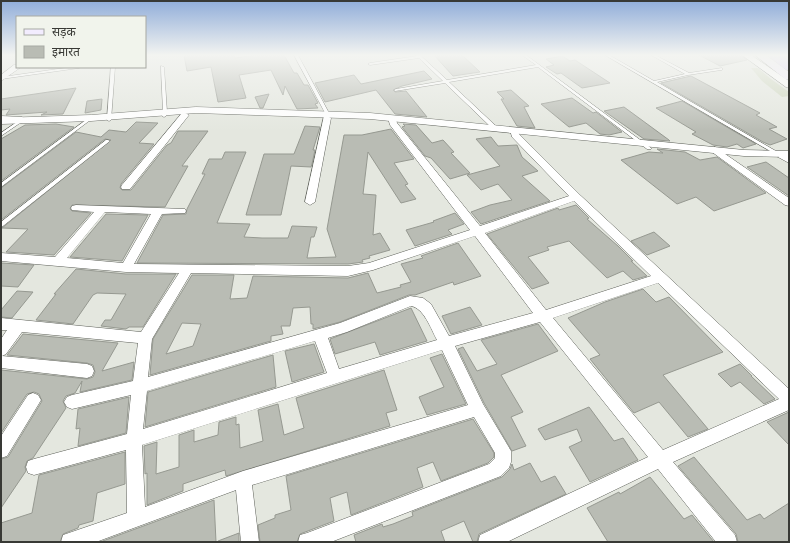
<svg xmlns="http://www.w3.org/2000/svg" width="790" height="543" font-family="'Public Sans','Noto Sans Devanagari',sans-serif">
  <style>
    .green { fill: #ced6be }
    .building { fill: #b9bcb4; stroke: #969991; fill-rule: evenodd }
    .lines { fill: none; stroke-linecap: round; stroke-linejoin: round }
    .service-casing { stroke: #5d6059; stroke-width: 1 }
    .minor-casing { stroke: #5d6059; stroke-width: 1 }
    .tertiary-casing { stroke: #5d6059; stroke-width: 1 }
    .secondary-casing { stroke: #5d6059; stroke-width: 1 }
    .trunk-casing { stroke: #c3c4c2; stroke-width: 1 }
    .service { fill: #fff; fill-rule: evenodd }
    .minor { fill: #fff; fill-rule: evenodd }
    .tertiary { fill: #fff; fill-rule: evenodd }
    .secondary { fill: #f2ecfe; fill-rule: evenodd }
    .trunk { fill: #dcccfb; fill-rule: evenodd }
  </style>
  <rect width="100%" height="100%" fill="#e4e7df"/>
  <path class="green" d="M751,68H758L771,79L789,92V96L782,97L762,81Z"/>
  <g class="building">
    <path d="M184,55H234L235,58L256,55H284L294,73H297L304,85H308L318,103L315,104L318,108L297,109L285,86L283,95L271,70L239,75L246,98L218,102L211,67L187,71Z"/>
    <path d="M434,55H462L480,72L453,76Z"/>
    <path d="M699,55H741L747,60L720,66Z"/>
    <path d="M562,56L570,61L575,60L610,83L582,88L561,73L557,74L546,67L554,65L546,59Z"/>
    <path d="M424,71L432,79L402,86L393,90L395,92L406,91L427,117L395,114L376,90L325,102L315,83L354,75L361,84Z"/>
    <path d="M691,76L760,113L756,115L777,127L769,129L787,139L770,145L763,142L661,83Z"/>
    <path d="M76,88L63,114L41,115L47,112L6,115L10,109L1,110V99Z"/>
    <path d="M511,90L529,106L524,107L535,128L517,126L501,99H504L497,92Z"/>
    <path d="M269,94L263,108H260L255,97Z"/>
    <path d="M572,98L593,113L596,112L622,132L609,135L600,134L586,123L569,127L541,104Z"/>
    <path d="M102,99L101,110L85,113L87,101Z"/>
    <path d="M682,101L756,144L743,148L737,144L727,147L713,145L692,134L696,132L656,108Z"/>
    <path d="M624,107L669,140L670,141L644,139L604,111Z"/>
    <path d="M136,122L158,123L139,143L154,144L121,184L120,188L122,190H131L167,145L171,143L178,131H208L182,166H188L165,207L72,205L70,209L72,211L91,213L54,255L6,252L28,229L2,228L111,140L105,139L1,220V188L76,132L101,137L109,130L126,132Z"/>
    <path d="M56,124L74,127L1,181V139L25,125Z"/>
    <path d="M403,124L416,125L432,143L443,140L454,152L451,153L470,173L450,179L431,158L425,156L402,127L405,126Z"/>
    <path d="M305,126L320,127L313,150H315L312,164L311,167L291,166L281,215H246L264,154H294Z"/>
    <path d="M391,129L414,159L394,163L408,184L405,185L416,199L401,203L368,152L363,194L376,195L373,235L380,233L390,250L369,256L370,258L362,260L363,262L348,264L137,263L163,215L186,214L187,209L205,174H202L209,159H222L225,152H246L217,223L250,224L244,237L262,238H288L292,226L317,227L314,237H311L307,258L336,257L327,229L344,135H362Z"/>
    <path d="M491,137L498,146L517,145L522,157L538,171L522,176L550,201L481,224L471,212L490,205L512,200L498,184L481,190L467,175L500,166L476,139Z"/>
    <path d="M657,149L685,152L700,160L717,157L766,193L714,211L696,197L677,204L621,160L649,152L663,153Z"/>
    <path d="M766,162L789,178V196L747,167Z"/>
    <path d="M576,205L589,218L587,219L618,246L633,261H631L647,276L633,280L623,271L607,278L569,241L547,247L549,250L528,257L549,283L532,289L487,234L558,208L559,210Z"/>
    <path d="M455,213L464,224L448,230L452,234L415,246L406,230L434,222L433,221Z"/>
    <path d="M106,214L148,215L122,261L70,257Z"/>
    <path d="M654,232L670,246L647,255L631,241Z"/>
    <path d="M458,243L481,276L454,285L453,282L415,295H409L340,322L313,329V324H311L310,307L293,308L290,326H281L283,334L271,336V341L150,375L153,339L192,275H234L230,299L247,298L253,276L348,278L368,273L377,293L401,287L400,285L411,282L401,264L423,258L421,256ZM182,323L201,324L193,346L166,354Z"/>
    <path d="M1,263L34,265L18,287L1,286Z"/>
    <path d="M76,269L126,274H176L143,327H129L126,329L101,326L105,320H111L126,294L97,293L93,295L73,324L36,320L56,294H54Z"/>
    <path d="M643,289L656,302L669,297L723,352L663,375L708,429L688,437L659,402L634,413L590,359L600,355L568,318L605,302Z"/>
    <path d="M17,291L33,292L12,318L1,317V310Z"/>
    <path d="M470,307L482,325L451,334L442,316Z"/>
    <path d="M411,308L427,341L380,355L375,342L335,354L330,339Z"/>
    <path d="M538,324L558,351L501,375L523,412L511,417L526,446L512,451L484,403L458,349L463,347L477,371L497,364L481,340Z"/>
    <path d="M23,334L118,343L102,371L134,362L132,380L80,392L82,381L75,393L66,396L63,401L66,408L33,458L27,461L25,467L26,471L1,508V459L8,457L42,401L39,394L34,392L27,394L1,433V370L87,379L93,377L95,372L93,365L87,363L7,355Z"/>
    <path d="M314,344L324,372L292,382L285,351Z"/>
    <path d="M442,354L466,404L427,415L419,397L444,387L430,358Z"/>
    <path d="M273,355L276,387L145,427L148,392Z"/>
    <path d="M740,364L752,376H751L775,399L764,404L740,382L731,387L718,374Z"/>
    <path d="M384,370L397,410L386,413L390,426L226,476L225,470L183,484V491L147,505V473L145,474L144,446L157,442L156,474L179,467V435L194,430V442L218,435L219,422L236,417V425L239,424L240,448L263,441L258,410L278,404L284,435L304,428L296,398Z"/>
    <path d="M129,397L126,433L78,446L80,428L76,429L78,409Z"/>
    <path d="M589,407L614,441L623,438L638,460L590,482L569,447L582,441L577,429L545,440L538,429Z"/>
    <path d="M789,412V445L767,422Z"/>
    <path d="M473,419L494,453V457L488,463L441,481L433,462L417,468L423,487L351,515L347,492L330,498L334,521L300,534L297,542H260L258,525L275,518V515L291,510L286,476Z"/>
    <path d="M125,452V484L97,493L93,521L79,525L78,528L63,534L60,542H1V523L32,513L39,475Z"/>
    <path d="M694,457L747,520L760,514L764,519L789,503V542H738L736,534L678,466Z"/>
    <path d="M530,463L541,482L555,476L566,494L479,534L477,542H473L464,521L441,531L445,542H356L354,535L382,524L383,527L393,524L413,516L412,512L502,477L510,469L512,464L514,470Z"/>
    <path d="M650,477L684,519L692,515L714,542H608L587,508L619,492L620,494Z"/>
    <path d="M214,500L216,542H100Z"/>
    <path d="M239,533V542H218V541Z"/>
  </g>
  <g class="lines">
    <defs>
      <g id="service">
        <path d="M294,55H298L329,113L328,119L325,118V113Z"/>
        <path d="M416,55H420L447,80L536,65L522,55H526L651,148V149H647L538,67L449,82L498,128V129L496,130H494L445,83L395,91L394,90L396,89L443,81L419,58L370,65L368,64L370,63L417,56Z"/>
        <path d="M605,55H609L654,81L685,74L651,55H655L689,73L722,68V70H721L688,75L657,82L781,154V155H777Z"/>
        <path d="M161,66L164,67L167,112L166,116L164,117L162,116L163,112Z"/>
        <path d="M72,67H81L79,68L1,79V77H2Z"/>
        <path d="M111,67H115L111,120L109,121L107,120Z"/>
        <path d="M86,120L89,121L1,187V183Z"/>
        <path d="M17,122L20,123L1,136V133Z"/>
        <path d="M106,140H108L110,141L3,226L1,227V222Z"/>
      </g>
      <g id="minor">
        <path d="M14,65H17V67H21L1,81V75Z"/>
        <path d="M182,113H185L189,115L130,189H122L121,187L122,185Z"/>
        <path d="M1,116L22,117L26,120L22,123L1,120Z"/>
        <path d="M324,116H327L331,118L315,202L310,205L305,202Z"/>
        <path d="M389,116H395L397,123L480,226L569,196L512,137L510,130L511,128H517L519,134L580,195L789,389V410L673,462L735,535L737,542H716L658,469L507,542H478L480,535L648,457L540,322L455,346L483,404L511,451V462L509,468L501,476L331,542H298L300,535L307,533L489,464L495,458V453L474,417L252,485L259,542H241L236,490L96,542H61L63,535L127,513L126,450L34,475L28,473L26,467L28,461L34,459L127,434L131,395L72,409L67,407L64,402L67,397L72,395L133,381L138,343L22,332L6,354L2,356L87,364L92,366L94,371L92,376L87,378L1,368V339L7,330H1V318L141,332L179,273L126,272L1,261V253L55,257L94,212L72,210L71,208L72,206L76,205L185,209L186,211L185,213L162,214L134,264L348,266L369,263L470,230L390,125L388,118ZM574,201L651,276L546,310L485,233ZM105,212L151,214L123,263L67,258ZM475,236L533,313L449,336L431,304L423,298L410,296L340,323L148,377L152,339L191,273L348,276L373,270ZM658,283L779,399L663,450L553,318ZM411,306C424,308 431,329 437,340L339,369L328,338L347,332ZM315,341L327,373L143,429L147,391ZM442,350L468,405L243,471L145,507L142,445Z"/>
        <path d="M715,147L789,198V206L785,205L712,152L710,150Z"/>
        <path d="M783,154L789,156V163L778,157Z"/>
        <path d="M33,393L38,395L41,400L38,405L7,456L1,458V436L28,395Z"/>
      </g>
      <g id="tertiary">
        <path d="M742,55H751L789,81V88L786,87Z"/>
        <path d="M196,107L370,113L744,150L789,151V157L744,156L370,119L196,113L91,121L1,124V118L91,115Z"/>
      </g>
      <path id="secondary" d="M755,55H766L789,72V80L785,79Z"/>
      <path id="trunk" d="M767,55H780L789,61V70L785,69Z"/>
    </defs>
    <use href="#service" class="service-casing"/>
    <use href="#minor" class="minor-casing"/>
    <use href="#tertiary" class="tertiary-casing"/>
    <use href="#secondary" class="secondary-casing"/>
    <use href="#trunk" class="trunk-casing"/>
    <use href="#service" class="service"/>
    <use href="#minor" class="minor"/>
    <use href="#tertiary" class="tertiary"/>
    <use href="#secondary" class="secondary"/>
    <use href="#trunk" class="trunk"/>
  </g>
  <linearGradient id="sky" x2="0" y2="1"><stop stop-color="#90add9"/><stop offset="0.42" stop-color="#f3f4f1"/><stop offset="1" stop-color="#f3f4f1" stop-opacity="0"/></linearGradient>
  <rect width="790" height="131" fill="url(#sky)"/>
  <rect width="790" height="543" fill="none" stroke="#383935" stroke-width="4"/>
  <rect x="16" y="16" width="130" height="52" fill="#f1f4ec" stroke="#a7a9a3"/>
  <rect x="24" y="29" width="20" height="6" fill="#f2ecfe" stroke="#a7a9a3"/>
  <text x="52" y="36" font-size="12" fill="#383935">सड़क</text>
  <rect x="24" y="46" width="20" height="12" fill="#b9bcb4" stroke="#a7a9a3"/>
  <text x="52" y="56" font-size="12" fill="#383935">इमारत</text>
</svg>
